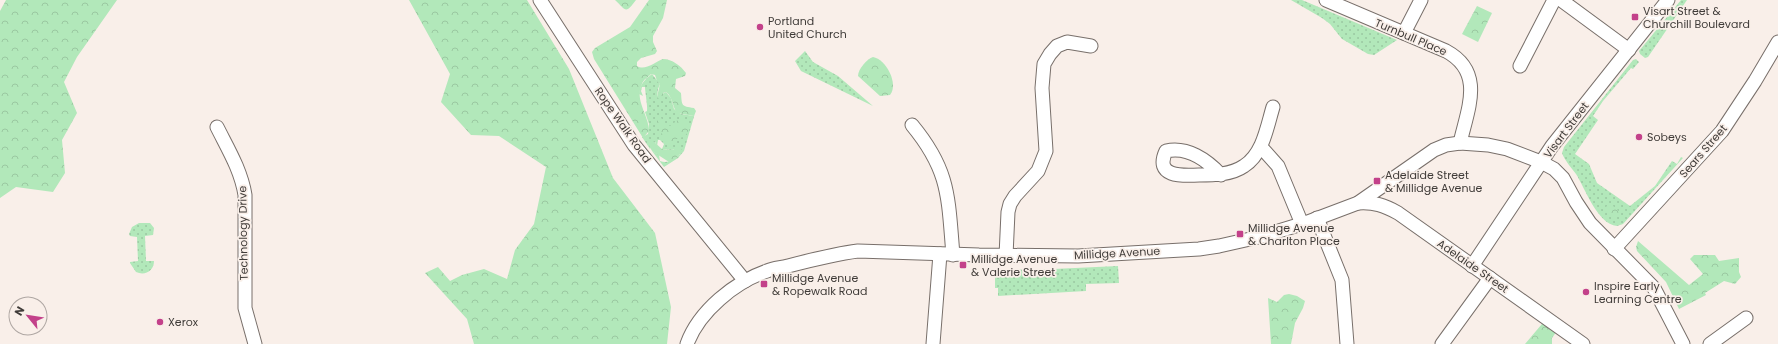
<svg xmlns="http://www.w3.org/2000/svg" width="1778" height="344" font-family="Poppins,sans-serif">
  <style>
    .grass { fill: url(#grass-dots) }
    .forest { fill: url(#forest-crowns) }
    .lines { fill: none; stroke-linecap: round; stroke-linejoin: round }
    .minor-casing { stroke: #786f6a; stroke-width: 15 }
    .minor { stroke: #fff; stroke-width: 13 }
    .poi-dot { fill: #c3418a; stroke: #f9efe9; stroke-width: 1.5 }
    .labels { text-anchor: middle; stroke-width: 3.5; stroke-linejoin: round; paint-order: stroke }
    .poi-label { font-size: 11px; fill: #403c39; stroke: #f9efe9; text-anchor: start }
    .street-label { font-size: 11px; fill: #403c39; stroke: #f9efe9 }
  </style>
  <defs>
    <pattern id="grass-dots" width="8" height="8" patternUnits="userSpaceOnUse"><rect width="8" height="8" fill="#b2e8ba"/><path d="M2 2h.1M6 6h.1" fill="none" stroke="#9ac8a1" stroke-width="1.8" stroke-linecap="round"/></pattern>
    <pattern id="forest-crowns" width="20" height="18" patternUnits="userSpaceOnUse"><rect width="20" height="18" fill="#b2e8ba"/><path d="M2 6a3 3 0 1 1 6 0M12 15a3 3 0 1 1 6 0" fill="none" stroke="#9ac8a1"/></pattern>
  </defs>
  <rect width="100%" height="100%" fill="#f9efe9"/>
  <g class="grass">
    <path d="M1291,0H1302L1397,40L1374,55L1368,54L1342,39L1330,24L1322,18Z"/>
    <path d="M1681,0H1687L1648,57L1645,58L1640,54L1639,51Z"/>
    <path d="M805,51L813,62L838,76L873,106L801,71L795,61Z"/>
    <path d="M1636,59L1639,62L1633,69L1631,68L1603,101L1593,116L1598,120L1575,154L1589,164L1597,183L1630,206L1655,186L1672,161L1677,164L1681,157L1683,158L1623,224L1617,226C1597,224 1585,188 1576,174C1571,167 1565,161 1562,153L1564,147L1633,60Z"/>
    <path d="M652,74L660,84L658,89L657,97L666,92L671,98L674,109L681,114L694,116L695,113L684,151L678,158L664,167L652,151L659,155L660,161C669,164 673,159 680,154L674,149L672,150L662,149L664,144L660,140H658L657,146L655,142L650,149L642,137L648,134L649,124L645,112L647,111C648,108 645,91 645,87H642L641,91L643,96L639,94C640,84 645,79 652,74Z"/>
    <path d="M139,223H150L154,228L153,235L145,236L146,261H154C154,271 145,276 136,272L130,263V262L138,261L137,237L130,236L129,234L132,227Z"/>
    <path d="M1118,266L1119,283L1086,284V291L998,296V288H995V269L1032,270Z"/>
  </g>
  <g class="forest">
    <path d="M6,0H117L77,57L64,82L77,113L62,140L65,173L53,192L16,187L0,198V11Z"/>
    <path d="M409,0H527L569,69L613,178L655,233L671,307L667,344H474L467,319L425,273L438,267L450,281L462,275L484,269L507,279L515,250L534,224L546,167L499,136L471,135L441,102L450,74Z"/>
    <path d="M615,0H636C625,15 626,10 615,0Z"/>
    <path d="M649,0H667L663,18L653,36V42L657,51L655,54L641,58L637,62V66C645,71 655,62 663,59C672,59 681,66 686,73L685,76L676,79L675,88L681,93C682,106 681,106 694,108L696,111L694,116L677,113C672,106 673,97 666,92L663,93L664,97L662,99H659L657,97L660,84L657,81L655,75L651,74C648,77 643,80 642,84C634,100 649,115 649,131L643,138L594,59L592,52L595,48L630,27Z"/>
    <path d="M1477,6L1492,13L1478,42L1462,34Z"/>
    <path d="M873,57C886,59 899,84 890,95L880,96L858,76C858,69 867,59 873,57Z"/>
    <path d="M659,118H661L666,124L670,126L679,119H683L689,127L688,132L684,137L678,138L670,145L667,144L656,122Z"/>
    <path d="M653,141L662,149L671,150L682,147V152L671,162H669L652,151L649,145L650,142Z"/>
    <path d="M1608,205C1613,205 1619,209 1619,214L1617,217L1612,216L1606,207Z"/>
    <path d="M1638,241L1689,285L1703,274L1690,259L1694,255H1715L1719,261L1739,258V272L1741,277L1735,284L1724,281L1705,293L1706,295L1679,309L1666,282L1637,251L1636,247Z"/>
    <path d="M1289,294L1297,296L1305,301L1303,308L1295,323L1291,344H1271L1268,298L1277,302L1284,295Z"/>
    <path d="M1547,318L1559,328L1552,338V344H1525Z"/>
  </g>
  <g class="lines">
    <defs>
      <g id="minor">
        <path d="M540,0L634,145L745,281"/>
        <path d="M1326,0L1446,51C1485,72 1468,108 1460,143"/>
        <path d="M1561,0L1629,50"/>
        <path d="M1404,33L1421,0"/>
        <path d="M1520,66L1554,0"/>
        <path d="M912,125C950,171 948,197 953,255"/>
        <path d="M217,127C228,149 241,170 245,195V308L255,344"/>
        <path d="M1261,147L1278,166L1302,224"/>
        <path d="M1221,175C1207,160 1187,146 1166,151C1154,177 1181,176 1199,175C1213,175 1231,175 1244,166C1263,154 1267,127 1273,107"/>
        <path d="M1358,203C1374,202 1384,205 1398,213L1583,344"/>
        <path d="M1317,218L1342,280L1347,344"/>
        <path d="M1614,249L1722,131L1755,81L1778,42"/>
        <path d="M1006,256L1008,212L1010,204L1015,196L1038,171L1046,151L1042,88L1044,64L1050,54L1057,46L1067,42L1091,46"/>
        <path d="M1472,266L1552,146L1668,0"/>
        <path d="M687,344C699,311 735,282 767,271C774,268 781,268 788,266C811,260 834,254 858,251L979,255L1078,256L1199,249L1219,246L1259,237L1305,223L1358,203L1434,150L1446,145L1460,143L1488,145L1507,149L1541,162L1554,169L1563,178L1576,202L1590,223L1654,288L1683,344"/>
        <path d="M933,344L940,254"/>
        <path d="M1442,344L1490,278"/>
        <path d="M1710,344L1746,318"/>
      </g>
    </defs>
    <use href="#minor" class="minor-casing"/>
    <use href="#minor" class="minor"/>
  </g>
  <g class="poi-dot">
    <rect x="1631" y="13" width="8" height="8" rx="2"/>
    <circle cx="760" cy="27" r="4"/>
    <circle cx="1639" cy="137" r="4"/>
    <rect x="1373" y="177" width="8" height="8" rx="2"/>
    <rect x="1236" y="230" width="8" height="8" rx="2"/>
    <rect x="959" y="261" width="8" height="8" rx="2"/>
    <rect x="760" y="280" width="8" height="8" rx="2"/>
    <circle cx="1586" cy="292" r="4"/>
    <circle cx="160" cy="322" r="4"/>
  </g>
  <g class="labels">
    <g class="poi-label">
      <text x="1643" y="15">Visart Street &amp;<tspan x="1643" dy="13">Churchill Boulevard</tspan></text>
      <text x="768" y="25">Portland<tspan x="768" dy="13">United Church</tspan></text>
      <text x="1647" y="141">Sobeys</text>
      <text x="1385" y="179">Adelaide Street<tspan x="1385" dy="13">&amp; Millidge Avenue</tspan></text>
      <text x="1248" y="232">Millidge Avenue<tspan x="1248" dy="13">&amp; Charlton Place</tspan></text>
      <text x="971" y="263">Millidge Avenue<tspan x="971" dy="13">&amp; Valerie Street</tspan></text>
      <text x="772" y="282">Millidge Avenue<tspan x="772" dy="13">&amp; Ropewalk Road</tspan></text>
      <text x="1594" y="290">Inspire Early<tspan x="1594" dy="13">Learning Centre</tspan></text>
      <text x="168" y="326">Xerox</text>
    </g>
    <g class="street-label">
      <text transform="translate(1411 37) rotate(23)" y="4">Turnbull Place</text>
      <text transform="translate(623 125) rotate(55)" y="4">Rope Walk Road</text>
      <text transform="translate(1566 130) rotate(-53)" y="4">Visart Street</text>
      <text transform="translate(1703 151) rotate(-49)" y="4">Sears Street</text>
      <text transform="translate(243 233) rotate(-91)" y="4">Technology Drive</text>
      <text transform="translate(1117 253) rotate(-3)" y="4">Millidge Avenue</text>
      <text transform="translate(1473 266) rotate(35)" y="4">Adelaide Street</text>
    </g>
  </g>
  <g transform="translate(28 316) rotate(300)"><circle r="19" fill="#f9efe9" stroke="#afa7a3"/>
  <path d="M0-3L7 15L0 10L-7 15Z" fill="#c3418a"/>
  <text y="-6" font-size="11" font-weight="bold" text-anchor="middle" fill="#403c39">N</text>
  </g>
</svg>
